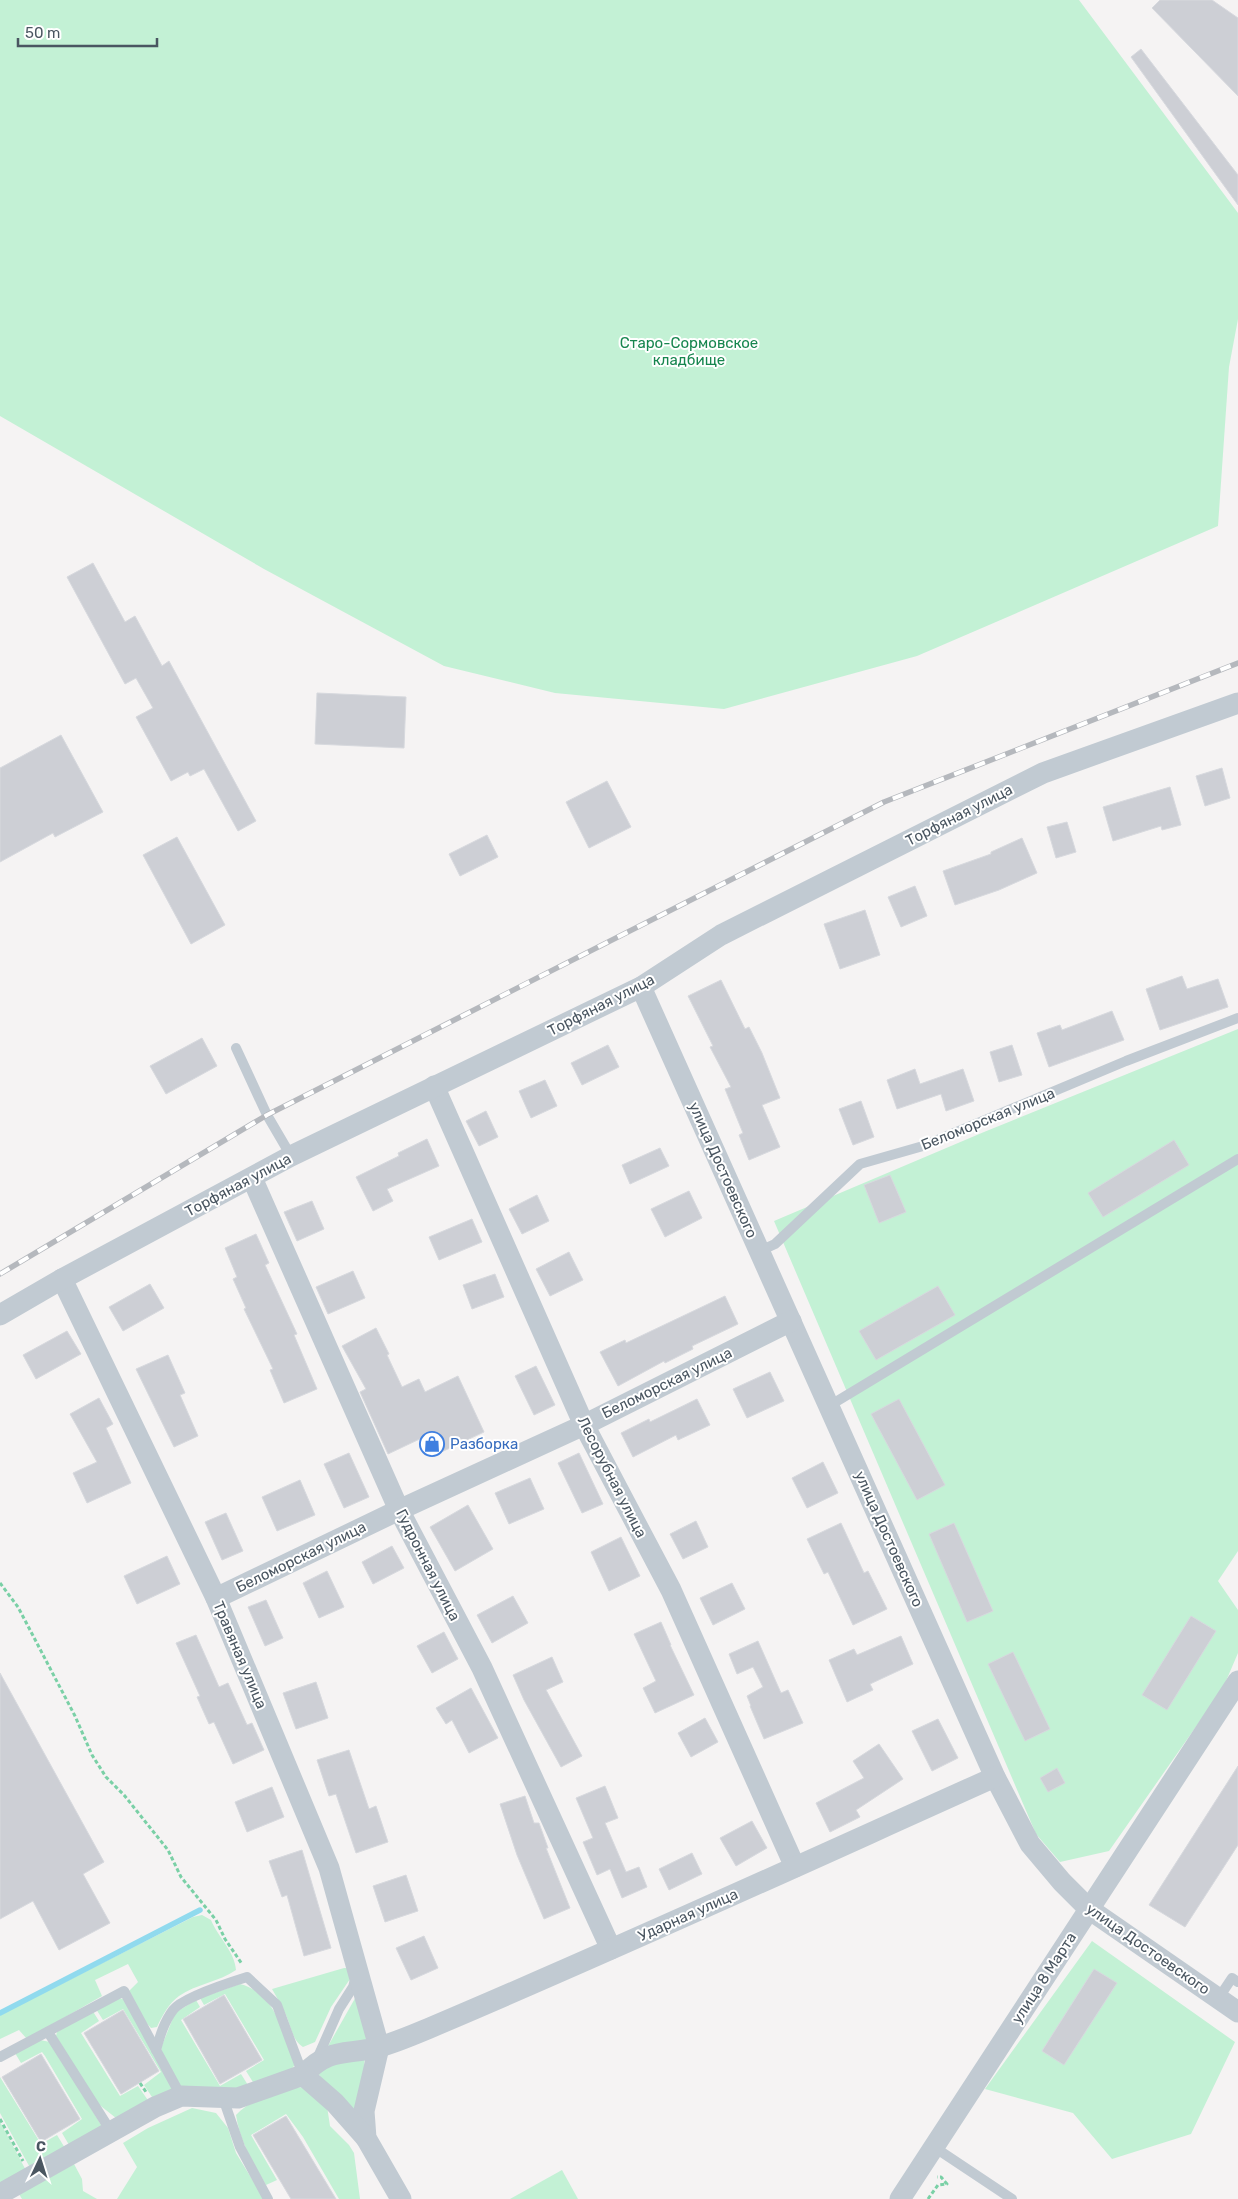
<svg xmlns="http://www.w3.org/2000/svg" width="1238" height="2199" font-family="Rubik,sans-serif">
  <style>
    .green { fill: #c3f1d5 }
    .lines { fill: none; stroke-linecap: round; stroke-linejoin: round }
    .stream { stroke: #90daee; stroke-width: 5.5 }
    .building { fill: #cdcfd5; stroke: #d7d9de }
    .path { stroke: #7ad0a6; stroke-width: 3; stroke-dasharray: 4 2.5; stroke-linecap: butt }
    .lane { stroke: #c1cad2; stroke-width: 10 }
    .street { stroke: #c1cad2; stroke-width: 21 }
    .rail-casing { stroke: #b5b8bd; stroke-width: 5.5 }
    .rail { stroke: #fff; stroke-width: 4; stroke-dasharray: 11; stroke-linecap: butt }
    .labels { text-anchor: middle; stroke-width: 4; stroke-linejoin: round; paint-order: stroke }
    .park-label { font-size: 15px; fill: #17864f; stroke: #fff }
    .street-label { font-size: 15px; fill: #4a5661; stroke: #fff }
    .shop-label { font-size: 15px; fill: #366cbe; stroke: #fff; text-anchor: start }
  </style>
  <rect width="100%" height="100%" fill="#f5f3f3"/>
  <g class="green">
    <path d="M0,0H1079L1238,213V319L1229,367L1218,526L917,656L724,709L555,693L444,666L264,569L0,416Z"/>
    <path d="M1238,1029V1551L1218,1581L1238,1610V1653L1223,1688L1109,1851L1060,1862L1036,1834L774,1221L984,1132Z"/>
    <path d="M202,1915L211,1920C218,1937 235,1952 236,1970C219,1982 196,1984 179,1996C169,2003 162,2016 157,2027L151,2028L143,2019L129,1991L138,1982L128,1964L95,1980L102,1996L27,2039L19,2030L0,2039V2015L193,1917Z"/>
    <path d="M1092,1941L1235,2042L1191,2134L1112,2159L1073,2113L985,2089Z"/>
    <path d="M344,1968H350V1979L331,2007L315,2042L303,2047C292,2040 291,2026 286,2015C282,2006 277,1998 272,1989Z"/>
    <path d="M240,1984C274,1993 283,2030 294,2059V2066L290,2071L256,2087L246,2071L264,2060L225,1994L204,2005L200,1998Z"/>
    <path d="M358,1993L368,2040L327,2048Z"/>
    <path d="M117,1998L124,1999L174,2087L156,2103L144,2085L161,2072L123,2009L103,2020L96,2009Z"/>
    <path d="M196,2000L200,2007L181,2020L220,2086L241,2074L251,2090L182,2088L163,2056L161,2048L175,2013Z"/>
    <path d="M92,2010L99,2021L81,2033L120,2096L138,2086L152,2106L116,2118L97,2103L56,2036L57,2032Z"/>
    <path d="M40,2040L50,2042L103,2128L72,2150L62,2133L82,2119L45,2056L42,2052L21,2063L15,2053Z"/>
    <path d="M365,2056L360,2115L330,2090L317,2072L328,2060Z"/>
    <path d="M0,2077L41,2144L57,2135L68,2153L33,2173L0,2113Z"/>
    <path d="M304,2087L327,2106L330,2126L349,2145L354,2153L360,2199H339L303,2137L286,2114L251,2135L277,2180L266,2185C253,2163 240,2142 236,2115C252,2098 281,2088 304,2087Z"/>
    <path d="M192,2108L216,2113L228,2128L236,2153L264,2199H117L137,2167L123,2143L148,2128Z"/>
    <path d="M0,2122L29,2176L0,2191Z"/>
    <path d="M74,2164L82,2179L83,2191L97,2199H22L19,2194Z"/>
    <path d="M562,2170L578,2199H510Z"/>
  </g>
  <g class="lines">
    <path class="stream" d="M0,2013L200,1910"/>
  </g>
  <g class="building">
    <path d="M1160,0H1212L1238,18V96L1152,8Z"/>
    <path d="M1141,49L1238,175V205L1131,57Z"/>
    <path d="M93,563L125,622L135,616L162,666L169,661L256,821L238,831L204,769L190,776L188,772L171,781L136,717L153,708L136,678L125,684L67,577Z"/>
    <path d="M317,693L406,697L404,748L315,744Z"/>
    <path d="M61,735L103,812L55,837L53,833L0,862V768Z"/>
    <path d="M1222,768L1230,798L1205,806L1196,776Z"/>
    <path d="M607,781L631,827L589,848L566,802Z"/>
    <path d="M1170,787L1181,825L1162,830L1161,826L1113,841L1103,807Z"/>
    <path d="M1067,822L1076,852L1056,858L1047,827Z"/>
    <path d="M487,835L498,857L460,876L449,854Z"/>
    <path d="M177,837L225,925L191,944L143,855Z"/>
    <path d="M1022,838L1037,873L999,890L955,905L943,871L991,854V852Z"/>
    <path d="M915,886L927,916L901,927L888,897Z"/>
    <path d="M865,910L880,955L840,969L824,924Z"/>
    <path d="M1182,976L1187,989L1218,979L1228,1007L1160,1030L1146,989Z"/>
    <path d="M721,980L745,1029L749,1027L762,1053L780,1098L762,1105L780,1147L749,1160L739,1135L743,1133L725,1089L731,1087L710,1047L713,1046L688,996Z"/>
    <path d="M1112,1011L1124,1040L1049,1067L1037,1033L1060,1025L1062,1030Z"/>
    <path d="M202,1038L217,1066L166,1094L150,1066Z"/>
    <path d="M608,1045L619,1067L582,1085L571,1063Z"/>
    <path d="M1012,1045L1022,1075L999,1082L990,1052Z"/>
    <path d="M915,1069L920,1084L963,1069L974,1101L946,1111L941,1094L897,1109L887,1080Z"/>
    <path d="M545,1080L557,1106L531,1118L519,1091Z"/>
    <path d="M861,1101L874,1137L853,1145L839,1109Z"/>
    <path d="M486,1111L498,1137L479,1146L466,1121Z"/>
    <path d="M427,1139L439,1166L387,1189L393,1201L373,1211L356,1177L399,1156L398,1153Z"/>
    <path d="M1174,1140L1189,1165L1103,1217L1088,1193Z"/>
    <path d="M660,1148L669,1166L630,1184L622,1165Z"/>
    <path d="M890,1175L906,1212L879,1223L864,1185Z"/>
    <path d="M689,1191L702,1218L665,1237L651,1209Z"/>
    <path d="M537,1195L549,1221L522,1234L509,1209Z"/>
    <path d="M312,1201L324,1229L297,1241L284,1212Z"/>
    <path d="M472,1219L482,1242L439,1260L429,1237Z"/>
    <path d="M256,1234L269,1263L265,1265L297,1334L294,1335L317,1389L284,1403L270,1370L273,1369L244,1309L246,1308L233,1279L237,1277L225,1248Z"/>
    <path d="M569,1252L583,1280L550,1296L536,1269Z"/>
    <path d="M353,1271L365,1298L328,1314L316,1287Z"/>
    <path d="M495,1274L504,1297L472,1309L463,1285Z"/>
    <path d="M150,1284L164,1308L123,1331L109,1307Z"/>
    <path d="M938,1286L955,1315L876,1360L859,1331Z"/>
    <path d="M725,1296L738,1324L692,1346L693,1349L665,1363L664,1361L618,1386L600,1352L625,1340L626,1343Z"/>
    <path d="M376,1328L389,1354L387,1355L402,1387L419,1379L425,1392L458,1376L484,1432L435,1455L426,1436L388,1454L360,1392L366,1389L342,1346Z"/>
    <path d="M67,1331L81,1354L36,1379L23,1355Z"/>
    <path d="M168,1355L185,1393L180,1395L198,1436L174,1447L136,1369Z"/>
    <path d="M536,1366L555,1405L534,1415L515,1376Z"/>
    <path d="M770,1372L784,1401L747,1418L733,1389Z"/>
    <path d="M99,1398L113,1424L106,1428L131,1483L87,1503L73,1473L97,1462L70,1414Z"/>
    <path d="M697,1399L710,1425L678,1440L676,1435L633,1457L621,1433L649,1419L650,1422Z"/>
    <path d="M899,1399L945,1485L917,1500L871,1414Z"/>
    <path d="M349,1453L369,1497L344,1508L324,1464Z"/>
    <path d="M579,1453L603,1504L582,1513L558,1463Z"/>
    <path d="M823,1462L838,1493L807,1508L792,1478Z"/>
    <path d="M530,1478L544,1509L509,1524L495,1493Z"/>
    <path d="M300,1480L315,1515L277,1531L262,1497Z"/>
    <path d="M468,1505L493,1549L455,1571L430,1527Z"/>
    <path d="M226,1513L243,1551L222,1560L205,1522Z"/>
    <path d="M696,1521L708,1547L683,1559L670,1534Z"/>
    <path d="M841,1523L864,1573L868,1571L887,1609L853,1625L828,1572L824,1574L807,1539Z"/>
    <path d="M954,1523L993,1611L967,1622L929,1534Z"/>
    <path d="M621,1537L640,1576L609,1591L591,1552Z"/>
    <path d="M392,1546L404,1568L373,1584L362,1562Z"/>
    <path d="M167,1556L180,1584L137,1604L124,1576Z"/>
    <path d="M327,1571L344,1607L319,1618L303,1583Z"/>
    <path d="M732,1583L745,1609L713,1625L700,1598Z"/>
    <path d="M513,1596L528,1623L492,1643L477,1615Z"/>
    <path d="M266,1600L283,1638L265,1646L248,1607Z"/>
    <path d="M1191,1616L1216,1631L1167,1710L1142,1695Z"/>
    <path d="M661,1622L671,1645H670L694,1695L655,1713L643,1688L656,1681L634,1634Z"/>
    <path d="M444,1632L458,1659L432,1673L417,1646Z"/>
    <path d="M196,1635L219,1687L228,1683L247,1725L252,1723L264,1750L233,1764L214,1722L209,1724L197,1697L200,1696L176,1643Z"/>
    <path d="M901,1636L913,1664L870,1684L873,1690L847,1702L829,1660L854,1649L857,1655Z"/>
    <path d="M758,1641L781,1693L788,1690L803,1723L764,1739L750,1706H751L747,1696L763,1687L753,1667L737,1674L729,1654Z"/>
    <path d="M1013,1652L1050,1729L1025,1741L988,1664Z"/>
    <path d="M552,1657L563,1682L546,1690L582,1756L561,1767L524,1700L513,1675Z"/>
    <path d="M0,1673L104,1862L83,1874L110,1923L59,1950L33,1901L0,1919Z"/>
    <path d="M316,1682L328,1718L296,1729L283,1693Z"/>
    <path d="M471,1688L498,1738L469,1753L452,1720L446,1724L436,1708Z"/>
    <path d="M705,1718L718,1742L691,1757L678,1733Z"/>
    <path d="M938,1719L958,1758L932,1771L912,1731Z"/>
    <path d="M879,1744L903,1779L856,1810L860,1817L830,1832L816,1803L864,1778L853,1761Z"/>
    <path d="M349,1750L369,1809L376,1806L388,1842L356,1853L336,1794L329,1796L317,1760Z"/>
    <path d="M1238,1766V1845L1185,1927L1149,1905Z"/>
    <path d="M1057,1768L1065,1783L1048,1792L1040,1778Z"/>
    <path d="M605,1786L618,1818L605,1823L626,1872L639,1867L647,1887L622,1898L610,1869L597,1875L583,1842L593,1838L576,1798Z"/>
    <path d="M272,1787L284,1817L247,1832L235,1802Z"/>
    <path d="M525,1796L534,1823H539L548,1848H546L570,1908L544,1919L517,1855L500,1804Z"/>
    <path d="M752,1821L767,1848L736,1866L720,1838Z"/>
    <path d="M302,1850L331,1948L304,1956L287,1895L282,1897L269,1861Z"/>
    <path d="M692,1853L702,1874L669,1890L659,1869Z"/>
    <path d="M406,1875L418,1911L385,1922L373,1886Z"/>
    <path d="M424,1936L438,1968L411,1980L396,1948Z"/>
    <path d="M1094,1969L1117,1983L1064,2065L1042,2051Z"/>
    <path d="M224,1995L262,2060L220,2084L183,2019Z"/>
    <path d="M123,2010L159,2071L121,2094L84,2033Z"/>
    <path d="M41,2054L80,2119L41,2142L2,2077Z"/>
    <path d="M286,2116L336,2199H291L253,2135Z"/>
  </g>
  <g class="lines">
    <g class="path">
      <path d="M0,1583L18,1607L75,1716L92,1755L106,1777L124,1795L168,1850L181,1877L216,1920L225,1939L242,1964"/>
      <path d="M140,2083L146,2092"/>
      <path d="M0,2119L23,2161"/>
      <path d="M928,2199L938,2185L947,2184L941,2177H937"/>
    </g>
    <g class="lane">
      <path d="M236,1048L267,1115L291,1156"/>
      <path d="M760,1251L775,1244L860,1164L923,1146L1126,1061L1238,1018"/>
      <path d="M829,1406L1238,1159"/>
      <path d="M1218,1999L1232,1978L1238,1982"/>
      <path d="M48,2032L112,2133"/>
      <path d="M156,2050C160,2036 164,2022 173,2010C182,1998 231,1982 247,1977L277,2005L303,2075"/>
      <path d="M0,2057L124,1991L181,2096"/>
      <path d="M317,2059L339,2009L353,1987L356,1976"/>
      <path d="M223,2098L240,2147L268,2199"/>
      <path d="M934,2147L1012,2199"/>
    </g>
    <g class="street">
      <path d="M641,987L995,1777L1030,1844L1062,1882L1089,1909L1238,2012"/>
      <path d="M434,1086L584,1425L671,1590L795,1867"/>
      <path d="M252,1178L399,1510L482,1668L611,1949"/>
      <path d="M62,1279L216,1598L329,1868L379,2047L364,2111L366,2138L401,2199"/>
      <path d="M0,1315L62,1279L291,1156L641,987L721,935L1043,773L1238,703"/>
      <path d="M216,1598L399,1510L584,1425L791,1321"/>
      <path d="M303,2075C331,2046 345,2056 379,2047C397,2042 415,2034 432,2027C621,1947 808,1861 995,1777"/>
      <path d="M0,2194L155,2107L181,2096L238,2098L303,2075L335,2103L366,2138"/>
      <path d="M900,2199L1238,1681"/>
    </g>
    <defs>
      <path id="rail" d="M0,1274L267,1115L884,802L1238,663"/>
    </defs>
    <use href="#rail" class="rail-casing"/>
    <use href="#rail" class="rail"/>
  </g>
  <defs>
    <symbol id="shop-ring" viewBox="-11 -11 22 22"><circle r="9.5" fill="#fff" stroke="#3f7fe0" stroke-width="1.5"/><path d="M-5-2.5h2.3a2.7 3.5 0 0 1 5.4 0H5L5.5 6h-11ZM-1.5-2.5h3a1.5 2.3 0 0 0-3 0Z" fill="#3f7fe0"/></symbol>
  </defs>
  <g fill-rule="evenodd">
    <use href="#shop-ring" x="418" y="1430" width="28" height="28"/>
  </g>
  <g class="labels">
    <g class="park-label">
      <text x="689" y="348">Старо-Сормовское<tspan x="689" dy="17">кладбище</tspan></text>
    </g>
    <g class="street-label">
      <text transform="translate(959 815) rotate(-27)" y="5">Торфяная улица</text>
      <text transform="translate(601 1005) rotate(-27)" y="5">Торфяная улица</text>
      <text transform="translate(988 1119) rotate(-22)" y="5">Беломорская улица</text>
      <text transform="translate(723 1170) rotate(66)" y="5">улица Достоевского</text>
      <text transform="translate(238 1185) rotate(-28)" y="5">Торфяная улица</text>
      <text transform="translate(667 1383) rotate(-26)" y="5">Беломорская улица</text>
      <text transform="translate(612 1477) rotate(63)" y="5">Лесорубная улица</text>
      <text transform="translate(889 1539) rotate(66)" y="5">улица Достоевского</text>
      <text transform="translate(301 1557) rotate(-26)" y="5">Беломорская улица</text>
      <text transform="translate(428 1565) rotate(63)" y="5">Гудронная улица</text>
      <text transform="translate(240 1655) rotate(67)" y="5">Травяная улица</text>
      <text transform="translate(688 1915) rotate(-24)" y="5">Ударная улица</text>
      <text transform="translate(1148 1949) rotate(35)" y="5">улица Достоевского</text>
      <text transform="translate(1044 1978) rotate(-57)" y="5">улица 8 Марта</text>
    </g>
    <g class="shop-label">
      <text x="450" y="1449">Разборка</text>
    </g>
  </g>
  <g transform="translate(40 2159) rotate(4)" stroke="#ffffff" stroke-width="4" paint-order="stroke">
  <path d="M0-4L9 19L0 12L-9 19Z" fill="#4a5661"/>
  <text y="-8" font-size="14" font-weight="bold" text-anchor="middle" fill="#4a5661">С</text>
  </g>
  <path d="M18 38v8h139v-8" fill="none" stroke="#4a5661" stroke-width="2.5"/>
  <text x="25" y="38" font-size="15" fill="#4a5661" stroke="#ffffff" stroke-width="4" paint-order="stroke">50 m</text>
</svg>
